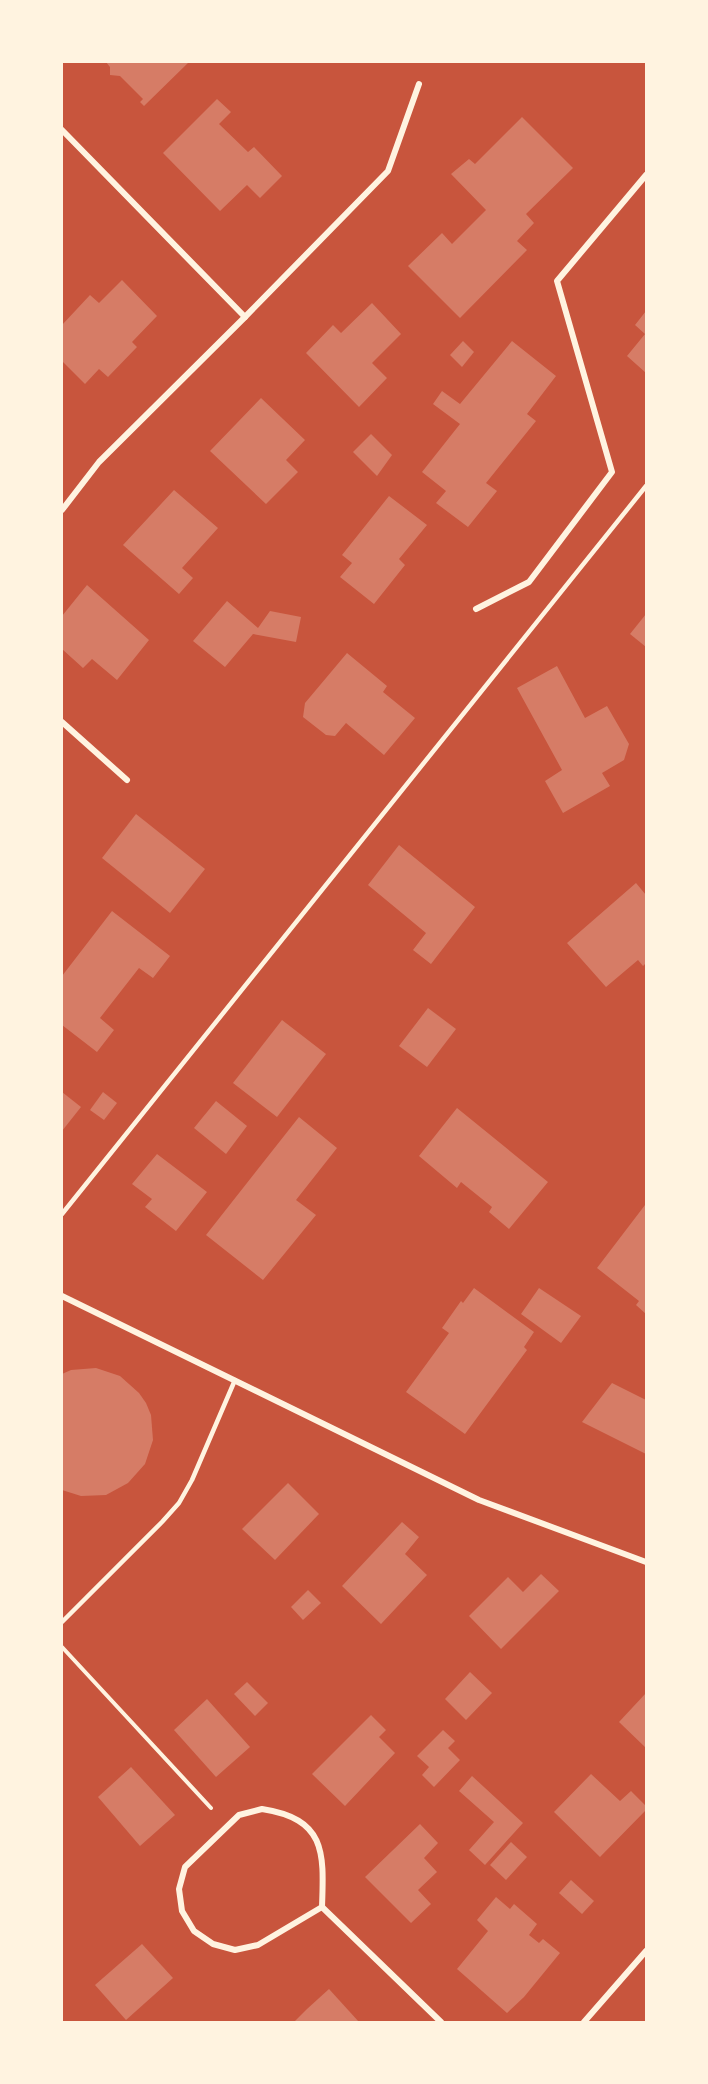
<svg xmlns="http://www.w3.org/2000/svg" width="708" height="2084" font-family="Montserrat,sans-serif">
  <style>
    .building { fill: #d67c66 }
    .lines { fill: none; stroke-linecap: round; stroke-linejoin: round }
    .path { stroke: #fff3e0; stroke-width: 4 }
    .service { stroke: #fff3e0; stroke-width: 4.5 }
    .minor { stroke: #fff3e0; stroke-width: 6 }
  </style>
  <rect width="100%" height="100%" fill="#c8553d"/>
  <g class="building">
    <path d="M106,62H189L144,106L140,102L143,99L120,76L110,75V67Z"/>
    <path d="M217,99L231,112L219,124L248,152L254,147L282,176L260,198L247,185L220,211L163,153Z"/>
    <path d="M522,117L573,168L526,214L534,223L517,241L527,250L460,318L408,266L442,233L452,244L486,210L451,174L469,159L475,164Z"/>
    <path d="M122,280L157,316L132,342L137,347L108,377L99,369L85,384L62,361V325L90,295L99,303Z"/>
    <path d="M372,303L401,334L372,363L387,378L359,407L306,353L333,325L341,333Z"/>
    <path d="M646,311V373L627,356L645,334L635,325Z"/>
    <path d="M463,341L474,352L462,367L450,355Z"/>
    <path d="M512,341L556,376L527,414L536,421L486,483L497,491L468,527L436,503L446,491L422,472L460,424L433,404L442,391L460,404Z"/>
    <path d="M261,398L305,440L286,460L298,472L266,504L210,451Z"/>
    <path d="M371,434L392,455L377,476L353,452Z"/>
    <path d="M174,490L218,528L182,568L193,578L179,594L123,545Z"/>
    <path d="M389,496L427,525L399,559L405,565L374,604L340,577L352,563L342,555Z"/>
    <path d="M87,585L149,640L117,680L92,659L83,668L62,649V616Z"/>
    <path d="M227,601L258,628L270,611L301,617L296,642L253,634L225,667L193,641Z"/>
    <path d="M646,614V647L630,634Z"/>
    <path d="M347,653L387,686L383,692L415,718L384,755L346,723L335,736L326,735L303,717L305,703Z"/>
    <path d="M557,666L585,718L607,706L629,744L624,760L602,773L610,786L563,813L545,781L562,770L517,688Z"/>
    <path d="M136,814L205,869L170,913L102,858Z"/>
    <path d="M399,845L475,907L431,964L413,950L426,933L368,885Z"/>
    <path d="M636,883L646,895V963L643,966L638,960L606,987L567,943Z"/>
    <path d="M112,911L170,956L153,978L139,968L100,1018L114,1030L97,1052L62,1025V976Z"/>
    <path d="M428,1008L456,1029L427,1067L399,1046Z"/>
    <path d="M282,1020L326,1054L277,1117L233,1083Z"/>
    <path d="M62,1092L81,1107L62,1131Z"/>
    <path d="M103,1092L117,1103L104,1120L90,1110Z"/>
    <path d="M216,1101L247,1126L226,1154L194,1128Z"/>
    <path d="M457,1108L548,1182L509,1229L489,1212L492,1207L461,1182L457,1188L419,1156Z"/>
    <path d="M299,1117L337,1148L296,1200L316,1215L263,1280L206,1235Z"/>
    <path d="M157,1154L207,1192L176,1231L145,1207L152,1199L132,1184Z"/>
    <path d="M645,1205L646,1206V1314L636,1305L639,1301L597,1268Z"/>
    <path d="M474,1288L534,1332L524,1347L527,1350L465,1434L406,1392L449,1333L442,1328L461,1301L463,1303Z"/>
    <path d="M539,1288L581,1316L561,1343L521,1314Z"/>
    <path d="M96,1368L120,1376L139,1393L146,1403L151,1415L153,1440L145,1464L128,1483L106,1495L81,1496L62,1490V1374L71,1370Z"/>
    <path d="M612,1383L646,1400V1454L582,1422Z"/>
    <path d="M288,1483L319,1514L275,1560L242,1529Z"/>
    <path d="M402,1522L419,1537L405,1554L427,1575L381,1624L342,1586Z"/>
    <path d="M541,1574L559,1591L501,1649L469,1616L508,1577L523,1592Z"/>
    <path d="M308,1590L321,1603L303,1620L291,1607Z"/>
    <path d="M470,1672L492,1693L466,1720L445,1699Z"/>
    <path d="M247,1682L268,1703L255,1716L234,1694Z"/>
    <path d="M646,1693V1748L619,1722Z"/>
    <path d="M207,1699L250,1747L216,1777L174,1730Z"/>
    <path d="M371,1715L386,1730L379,1737L395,1753L345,1806L312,1774Z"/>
    <path d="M443,1730L455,1741L448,1748L460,1760L434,1787L422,1775L429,1767L417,1756Z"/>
    <path d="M131,1767L175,1815L140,1846L98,1797Z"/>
    <path d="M591,1774L620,1801L631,1791L646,1806V1810L600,1857L554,1812Z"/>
    <path d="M472,1776L523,1823L485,1865L469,1850L494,1822L459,1791Z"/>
    <path d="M420,1824L438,1843L424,1858L437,1872L418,1890L431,1904L411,1923L365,1877Z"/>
    <path d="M511,1842L527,1857L506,1880L490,1865Z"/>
    <path d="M571,1880L594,1901L582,1914L559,1893Z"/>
    <path d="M496,1897L510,1909L514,1904L537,1924L529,1935L539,1943L543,1939L560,1953L524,1997L507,2013L457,1969L488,1931L477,1920Z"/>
    <path d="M142,1944L173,1978L126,2020L95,1985Z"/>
    <path d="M329,1989L359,2022H294L307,2009Z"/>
  </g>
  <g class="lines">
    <path class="path" d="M62,1647L211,1808"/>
    <g class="service">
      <path d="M62,1214L646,486"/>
      <path d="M62,1622L162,1522L179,1503L192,1480L235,1380"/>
    </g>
    <g class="minor">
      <path d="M62,130L245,317"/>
      <path d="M62,510L99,462L245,317L388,171L419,84"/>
      <path d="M476,609L529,582L612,472L557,281L646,175"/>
      <path d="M62,722L127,780"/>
      <path d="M62,1296L479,1500L646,1562"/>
      <path d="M262,1809C326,1819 324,1852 322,1907L258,1945L235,1950L213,1944L194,1931L182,1911L179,1889L185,1867L239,1815Z"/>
      <path d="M322,1907L441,2022"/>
      <path d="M584,2022L646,1951"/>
    </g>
  </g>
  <rect width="708" height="2084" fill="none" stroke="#fff3e0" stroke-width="126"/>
</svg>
